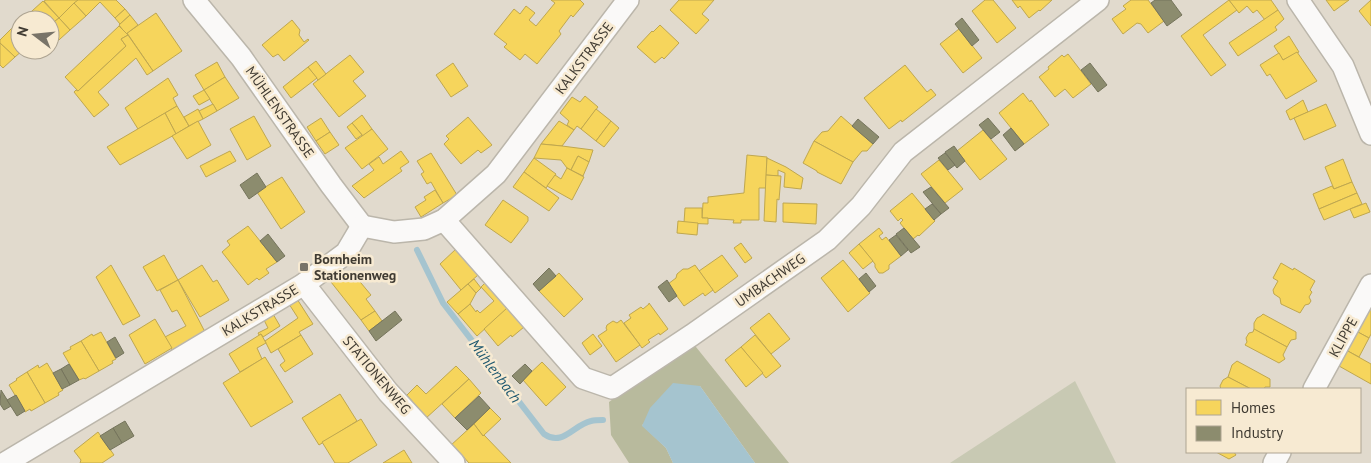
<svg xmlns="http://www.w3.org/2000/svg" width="1371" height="463" font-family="'PT Sans',sans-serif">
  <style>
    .green { fill: #c8c9b3 }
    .forest { fill: #b8ba9d }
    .water { fill: #a5c4cf }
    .homes { fill: #f6d55c; stroke: #bfa74f }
    .industry { fill: #8c8c6e; stroke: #75745c }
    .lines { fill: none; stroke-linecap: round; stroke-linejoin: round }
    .stream { stroke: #a5c4cf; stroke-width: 6 }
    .street-casing { stroke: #bbb6ab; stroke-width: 24 }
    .street { stroke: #faf9f8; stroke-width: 21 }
    .poi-dot { fill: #787368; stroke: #f7ead2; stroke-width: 2 }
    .labels { text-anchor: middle; stroke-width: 5; stroke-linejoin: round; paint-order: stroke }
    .street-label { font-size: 14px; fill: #403b32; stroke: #f7ead2 }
    .poi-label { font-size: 14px; font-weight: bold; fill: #403b32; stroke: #f7ead2; text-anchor: start }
    .water-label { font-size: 15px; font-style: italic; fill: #1d576f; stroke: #f7ead2 }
  </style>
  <rect width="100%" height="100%" fill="#e1dacd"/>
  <path class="green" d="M1075,381L1116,463H950Z"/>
  <path class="forest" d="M692,342L789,463H755L700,386L642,425L666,448L673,463H629L611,435L609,402Z"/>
  <path class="water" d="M673,383L700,386L755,463H673L666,448L642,426L650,408Z"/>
  <g class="homes">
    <path d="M46,0H78L59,18L44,1Z"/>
    <path d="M78,0H116L125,9L115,18L100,2L86,16L74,3Z"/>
    <path d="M551,0H580L584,4L573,17L571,15L559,31L561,34L537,64L525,54L520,60L504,47L507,44L494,34L514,9L520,14L526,6L535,13L529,20L536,26L555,3Z"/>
    <path d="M679,0H714L702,14L709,20L696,34L670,10Z"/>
    <path d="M985,0H993L1016,28L997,43L972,11Z"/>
    <path d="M1012,0H1052L1040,11L1039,10L1029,18L1020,6L1018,8Z"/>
    <path d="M1131,0H1148L1164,21L1148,33L1141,24L1137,23L1123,34L1112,19L1126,9L1123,6Z"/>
    <path d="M1229,0L1237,10L1203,35L1226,65L1211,76L1181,36Z"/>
    <path d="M1229,0H1271L1278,10L1265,20L1257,10L1253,13L1247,6L1239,13Z"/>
    <path d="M1326,0H1349L1334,11Z"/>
    <path d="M1371,0V26L1359,11Z"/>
    <path d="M43,1L59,18L50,25V20H22Z"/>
    <path d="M74,3L86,16L70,30L59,18Z"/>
    <path d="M125,9L130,15L120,24L115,18Z"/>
    <path d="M1278,10L1284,19L1275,27L1277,30L1238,56L1229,43Z"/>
    <path d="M156,13L182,51L153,71L127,33Z"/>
    <path d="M130,15L138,25L126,34L119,25Z"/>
    <path d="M59,18L70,30L50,48V25Z"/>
    <path d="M292,20L300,30L299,35L304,42L308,39L309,40L284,61L278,54L273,57L262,45Z"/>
    <path d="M20,22V37L17,33L14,35L11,33L14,30L12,28Z"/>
    <path d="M660,25L679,43L664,59L662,57L655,63L637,47L652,31L653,32Z"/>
    <path d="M119,26L128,35L121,39L126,46L78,91L65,77Z"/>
    <path d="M12,28L14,30L11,33L14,35L17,33L20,37V50H23L15,57L0,43V40Z"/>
    <path d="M959,29L982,58L963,73L940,44Z"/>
    <path d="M128,35L153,71L147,75L136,58L98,92L109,105L94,117L74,92L76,90L78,91L126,46L121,39Z"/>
    <path d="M1289,36L1299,52L1283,60L1274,46Z"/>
    <path d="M0,43L15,57L3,68L0,65Z"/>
    <path d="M1297,52L1317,81L1286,99L1270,74L1267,76L1260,65L1279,53L1283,60Z"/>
    <path d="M1068,54L1091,84L1073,98L1065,89L1055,97L1039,77L1049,69L1048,67L1062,55L1064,57Z"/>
    <path d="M350,55L364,72L353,81L366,96L339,117L313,84Z"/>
    <path d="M316,61L326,74L318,80L308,67Z"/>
    <path d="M217,62L225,77L204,90L195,75Z"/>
    <path d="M453,63L468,86L451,97L436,75Z"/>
    <path d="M905,65L927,92L931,89L936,95L902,122L901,120L889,129L864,98Z"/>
    <path d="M308,67L317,78L291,98L283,87Z"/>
    <path d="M225,77L239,98L217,111L204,90Z"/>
    <path d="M168,78L178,95L173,98L177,106L138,129L125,108Z"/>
    <path d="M204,90L210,99L199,105L193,96Z"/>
    <path d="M1023,93L1030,102L1031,100L1049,125L1024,144L999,113Z"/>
    <path d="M585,96L598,107L581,129L577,126L574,130L567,125L569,121L560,113L572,97L580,102Z"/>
    <path d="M1303,100L1308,112L1290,120L1286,111Z"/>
    <path d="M213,104L217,111L203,119L199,111Z"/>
    <path d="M1326,104L1336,126L1304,140L1294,118Z"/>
    <path d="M177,106L189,126L176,134L165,113Z"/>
    <path d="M198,109L203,119L189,126L184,117Z"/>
    <path d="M596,109L611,121L596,141L581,129Z"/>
    <path d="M165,113L176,134L120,165L107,147Z"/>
    <path d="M362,115L372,129L363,136L352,123Z"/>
    <path d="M254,116L271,146L247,160L230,129Z"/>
    <path d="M841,116L873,144L867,151H862L853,162L814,141L822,132L828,131Z"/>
    <path d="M468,117L492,145L481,153L478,150L461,164L444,144L449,139L446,136Z"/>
    <path d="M321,118L330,132L316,141L307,127Z"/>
    <path d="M198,121L211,145L187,159L172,136Z"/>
    <path d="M559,121L574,130L562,146L541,144Z"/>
    <path d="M611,121L619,128L604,147L596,141Z"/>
    <path d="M352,123L362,135L356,139L347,127Z"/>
    <path d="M372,129L388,149L362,169L345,148Z"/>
    <path d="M983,130L1007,159L980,180L957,151Z"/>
    <path d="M330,132L339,145L325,154L316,141Z"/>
    <path d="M814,141L853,162L841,184L817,172V171L803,163Z"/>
    <path d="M541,144L562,146L593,150L589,162L578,156L571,170L567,168L561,160L534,158Z"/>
    <path d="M230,151L236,161L206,177L200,166Z"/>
    <path d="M401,151L409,162L400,168L402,171L364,198L352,186L374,170L369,164L379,157L383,164Z"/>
    <path d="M431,153L457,195L443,203L431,182L427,184L421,174L424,172L417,161Z"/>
    <path d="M747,155L767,157L766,188H759V220H741V223H733L734,220L702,218L703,203H708V197L744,193Z"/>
    <path d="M578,156L589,162L583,176L571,170Z"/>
    <path d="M534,158L556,174L546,188L524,172Z"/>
    <path d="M767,158L786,167L803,178L801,189L784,187L785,173L778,170V176L766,175Z"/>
    <path d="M1343,159L1352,182L1334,189L1325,167Z"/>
    <path d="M939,160L963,189L945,203L921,174Z"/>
    <path d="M567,168L584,177L572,200L547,186L555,175L561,179Z"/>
    <path d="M524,172L559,198L549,211L513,187Z"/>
    <path d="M766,175L781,176L779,200L777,199L776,222L764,221Z"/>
    <path d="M282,177L305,212L281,229L257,192Z"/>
    <path d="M1352,182L1357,193L1319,209L1313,194L1332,186L1334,189Z"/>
    <path d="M435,190L443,203L421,217L415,207L426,200L424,197Z"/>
    <path d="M912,193L935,221L919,236L918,235L913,239L900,223L903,220L901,218L898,221L890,211Z"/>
    <path d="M1357,193L1362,204L1324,220L1319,209Z"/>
    <path d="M503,200L528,217V221L511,243L485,225Z"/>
    <path d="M783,203L817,204L816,224L783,222Z"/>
    <path d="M1366,203L1370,212L1354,218L1350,209Z"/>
    <path d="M685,208H702V218H708V224L684,223Z"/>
    <path d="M678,221L698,223L697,235L677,233Z"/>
    <path d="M248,226L277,262L266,269L269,273L259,280L257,278L248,285L222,252L230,245L227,241Z"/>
    <path d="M879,228L883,233L879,236L882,240L886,237L901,256L889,265V269L883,273H879L875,267V264L859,244Z"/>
    <path d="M741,243L752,258L745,263L734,248Z"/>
    <path d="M859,244L873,261L863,269L849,253Z"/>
    <path d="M456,249L478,275L461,290L440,264Z"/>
    <path d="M164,255L178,280L157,291L143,267Z"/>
    <path d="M722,255L738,276L715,293L699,271Z"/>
    <path d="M843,260L870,293L848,312L821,278Z"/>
    <path d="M1281,263L1293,270L1294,268L1315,281L1310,290L1312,292L1309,297L1311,301L1309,304L1305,305L1300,313L1281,304L1280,298L1274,294L1273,290L1278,281L1273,278Z"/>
    <path d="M111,265L140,316L123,325L96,277Z"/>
    <path d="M202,265L213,282L217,280L229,300L200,317L178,280Z"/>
    <path d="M695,265L713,290L705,296L703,293L684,306L668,284L676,278L677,274L683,269H688Z"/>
    <path d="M351,271L371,295L366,299L375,311L361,320L331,282Z"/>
    <path d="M559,273L583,299L564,317L539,291Z"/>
    <path d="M474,279L481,288L476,293L468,284Z"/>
    <path d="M489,279L511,305L477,336L458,314L470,304L476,312L477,310L480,313L494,301L481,287Z"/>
    <path d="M178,280L205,332L172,350L165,337L186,326L177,310L172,312L160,290Z"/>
    <path d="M468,284L476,293L470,304L458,314L447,302Z"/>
    <path d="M297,299L313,324L299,332L301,335L271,353L265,341L298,318L289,304Z"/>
    <path d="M649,303L668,329L660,335L659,333L648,340L650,342L642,348L624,323L631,318L629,315L641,307L643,309L649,304Z"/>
    <path d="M1371,303V334L1369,338L1356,331Z"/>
    <path d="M507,308L524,327L512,337L511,335L498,346L484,329Z"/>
    <path d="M375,311L382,321L369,331L361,320Z"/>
    <path d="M769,313L790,339L771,354L750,328Z"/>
    <path d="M273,314L280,326L263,337L261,334L259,335L258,333L268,328L264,320Z"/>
    <path d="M1263,314L1296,332V339L1291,340L1287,347L1254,329V323L1257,318L1261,316Z"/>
    <path d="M155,319L172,348L145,364L129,335Z"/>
    <path d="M621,320L640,345L616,362L598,336L607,330L606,328L607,325L613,321L617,323Z"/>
    <path d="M1254,329L1287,347L1283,355L1285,359L1279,363L1245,345L1247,342L1246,338L1249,333L1253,332Z"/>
    <path d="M1356,331L1369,338L1359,357L1346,350Z"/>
    <path d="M101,332L116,359L112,361L113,363L99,371L81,341L92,334L93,336Z"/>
    <path d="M261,334L266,343L257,348L262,359L240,372L229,354Z"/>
    <path d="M593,334L602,346L590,355L582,343Z"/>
    <path d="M301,335L313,354L285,372L280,365L285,361L278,349Z"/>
    <path d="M755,335L781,366L766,378L741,347Z"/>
    <path d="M81,341L99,371L85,379L84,378L79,380L63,353L71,349L70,347Z"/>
    <path d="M741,347L763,373L746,387L725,360Z"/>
    <path d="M1346,350L1371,364V384L1339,366Z"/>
    <path d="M265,357L293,402L251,427L223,383Z"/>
    <path d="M1237,361L1270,379V387H1265L1264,389H1251L1228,377L1232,365Z"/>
    <path d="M542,362L566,387L546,406L523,380Z"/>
    <path d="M47,363L63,390L58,393L59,395L45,403L27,372L38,365L39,368Z"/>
    <path d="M456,366L469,379L425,419L416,410L418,408L407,395L417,385L426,394Z"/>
    <path d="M27,372L45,403L31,411L30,409L25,412L9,385L17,380L16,379Z"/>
    <path d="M1228,377L1251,389H1221L1220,386L1223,380Z"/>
    <path d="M469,379L481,393L455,418L442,404Z"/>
    <path d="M340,394L357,421L319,445L302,418Z"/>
    <path d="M490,408L501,419L483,436L474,424Z"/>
    <path d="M361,419L377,445L348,463H335L322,442Z"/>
    <path d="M474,424L483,436L484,435L511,463H469L461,454L458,456L450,446Z"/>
    <path d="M98,432L114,455L102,463H80L81,460L74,451Z"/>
    <path d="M404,450L412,463H383Z"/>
    <path d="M1216,452H1234L1236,455L1229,459Z"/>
  </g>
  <g class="industry">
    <path d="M1155,0H1171L1182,15L1167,26L1151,3Z"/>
    <path d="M962,18L979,40L972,46L955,24Z"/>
    <path d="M1090,63L1107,85L1098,92L1081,70Z"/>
    <path d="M988,118L1000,132L991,139L979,125Z"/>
    <path d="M858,119L879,137L873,144L852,126Z"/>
    <path d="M1011,128L1024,144L1015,151L1003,135Z"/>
    <path d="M954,146L965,161L957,168L945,152Z"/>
    <path d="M945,153L955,165L948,170L938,158Z"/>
    <path d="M257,173L266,187L249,199L240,185Z"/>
    <path d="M931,187L949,208L941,214L923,192Z"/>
    <path d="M932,204L941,214L934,220L925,209Z"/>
    <path d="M904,228L920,247L911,253L896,234Z"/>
    <path d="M268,234L285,256L277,262L260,241Z"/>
    <path d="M896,235L908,250L901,256L889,240Z"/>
    <path d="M549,268L556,276L539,291L533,284Z"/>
    <path d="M866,273L876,286L869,292L859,279Z"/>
    <path d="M667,280L677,296L669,302L658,287Z"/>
    <path d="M395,311L402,320L376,341L369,331Z"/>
    <path d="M115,337L124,353L116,358L107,342Z"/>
    <path d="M69,364L79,380L70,385L61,369Z"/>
    <path d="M525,364L532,371L520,384L512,376Z"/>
    <path d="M61,369L70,385L62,389L53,373Z"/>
    <path d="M1,390L11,406L4,410L0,404Z"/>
    <path d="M16,395L25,411L17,416L7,400Z"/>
    <path d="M479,396L490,408L467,430L455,418Z"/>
    <path d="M125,421L134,436L122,443L113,428Z"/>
    <path d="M113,428L122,443L110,450L100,436Z"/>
  </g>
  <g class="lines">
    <path class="stream" d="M417,250L443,303L544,434C563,447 573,425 591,421C595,420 599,420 603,420"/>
    <defs>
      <g id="street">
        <path d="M194,0L241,57L331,185L362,226"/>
        <path d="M1298,0L1343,66L1371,134"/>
        <path d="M444,220L583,378L612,388L692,335L827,240L861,206L903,152L1098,0"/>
        <path d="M362,226L394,232L424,229L444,220L496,174L628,0"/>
        <path d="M304,284L388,392L454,463"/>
        <path d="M1314,389L1371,285"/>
        <path d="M5,463L304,284L346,253L362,226"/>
        <path d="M1274,463L1280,452"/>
      </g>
    </defs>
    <use href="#street" class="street-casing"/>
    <use href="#street" class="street"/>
  </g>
  <rect class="poi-dot" x="299" y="262" width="10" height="10" rx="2.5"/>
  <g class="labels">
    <g class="street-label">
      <text transform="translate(584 58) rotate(-53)" y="5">KALKSTRASSE</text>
      <text transform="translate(280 112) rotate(55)" y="5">MÜHLENSTRASSE</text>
      <text transform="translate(770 280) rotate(-35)" y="5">UMBACHWEG</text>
      <text transform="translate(260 310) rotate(-31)" y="5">KALKSTRASSE</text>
      <text transform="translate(1343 337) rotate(-61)" y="5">KLIPPE</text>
      <text transform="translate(377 375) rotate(50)" y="5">STATIONENWEG</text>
    </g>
    <g class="poi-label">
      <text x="314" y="264">Bornheim<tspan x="314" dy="16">Stationenweg</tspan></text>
    </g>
    <g class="water-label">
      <text transform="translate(495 371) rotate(53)" y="5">Mühlenbach</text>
    </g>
  </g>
  <rect x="1186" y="388" width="175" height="65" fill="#f7ead2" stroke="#aea492"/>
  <rect x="1196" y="400" width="25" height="15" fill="#f6d55c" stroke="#aea492"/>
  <text x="1231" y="413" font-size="15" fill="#403b32">Homes</text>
  <rect x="1196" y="426" width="25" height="15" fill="#8c8c6e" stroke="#aea492"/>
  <text x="1231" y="438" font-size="15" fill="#403b32">Industry</text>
  <g transform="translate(35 35) rotate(286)"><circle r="24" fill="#f7ead2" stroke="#aea492"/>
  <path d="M0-4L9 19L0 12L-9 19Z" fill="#787368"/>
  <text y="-8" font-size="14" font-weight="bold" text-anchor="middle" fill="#403b32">N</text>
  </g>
</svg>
